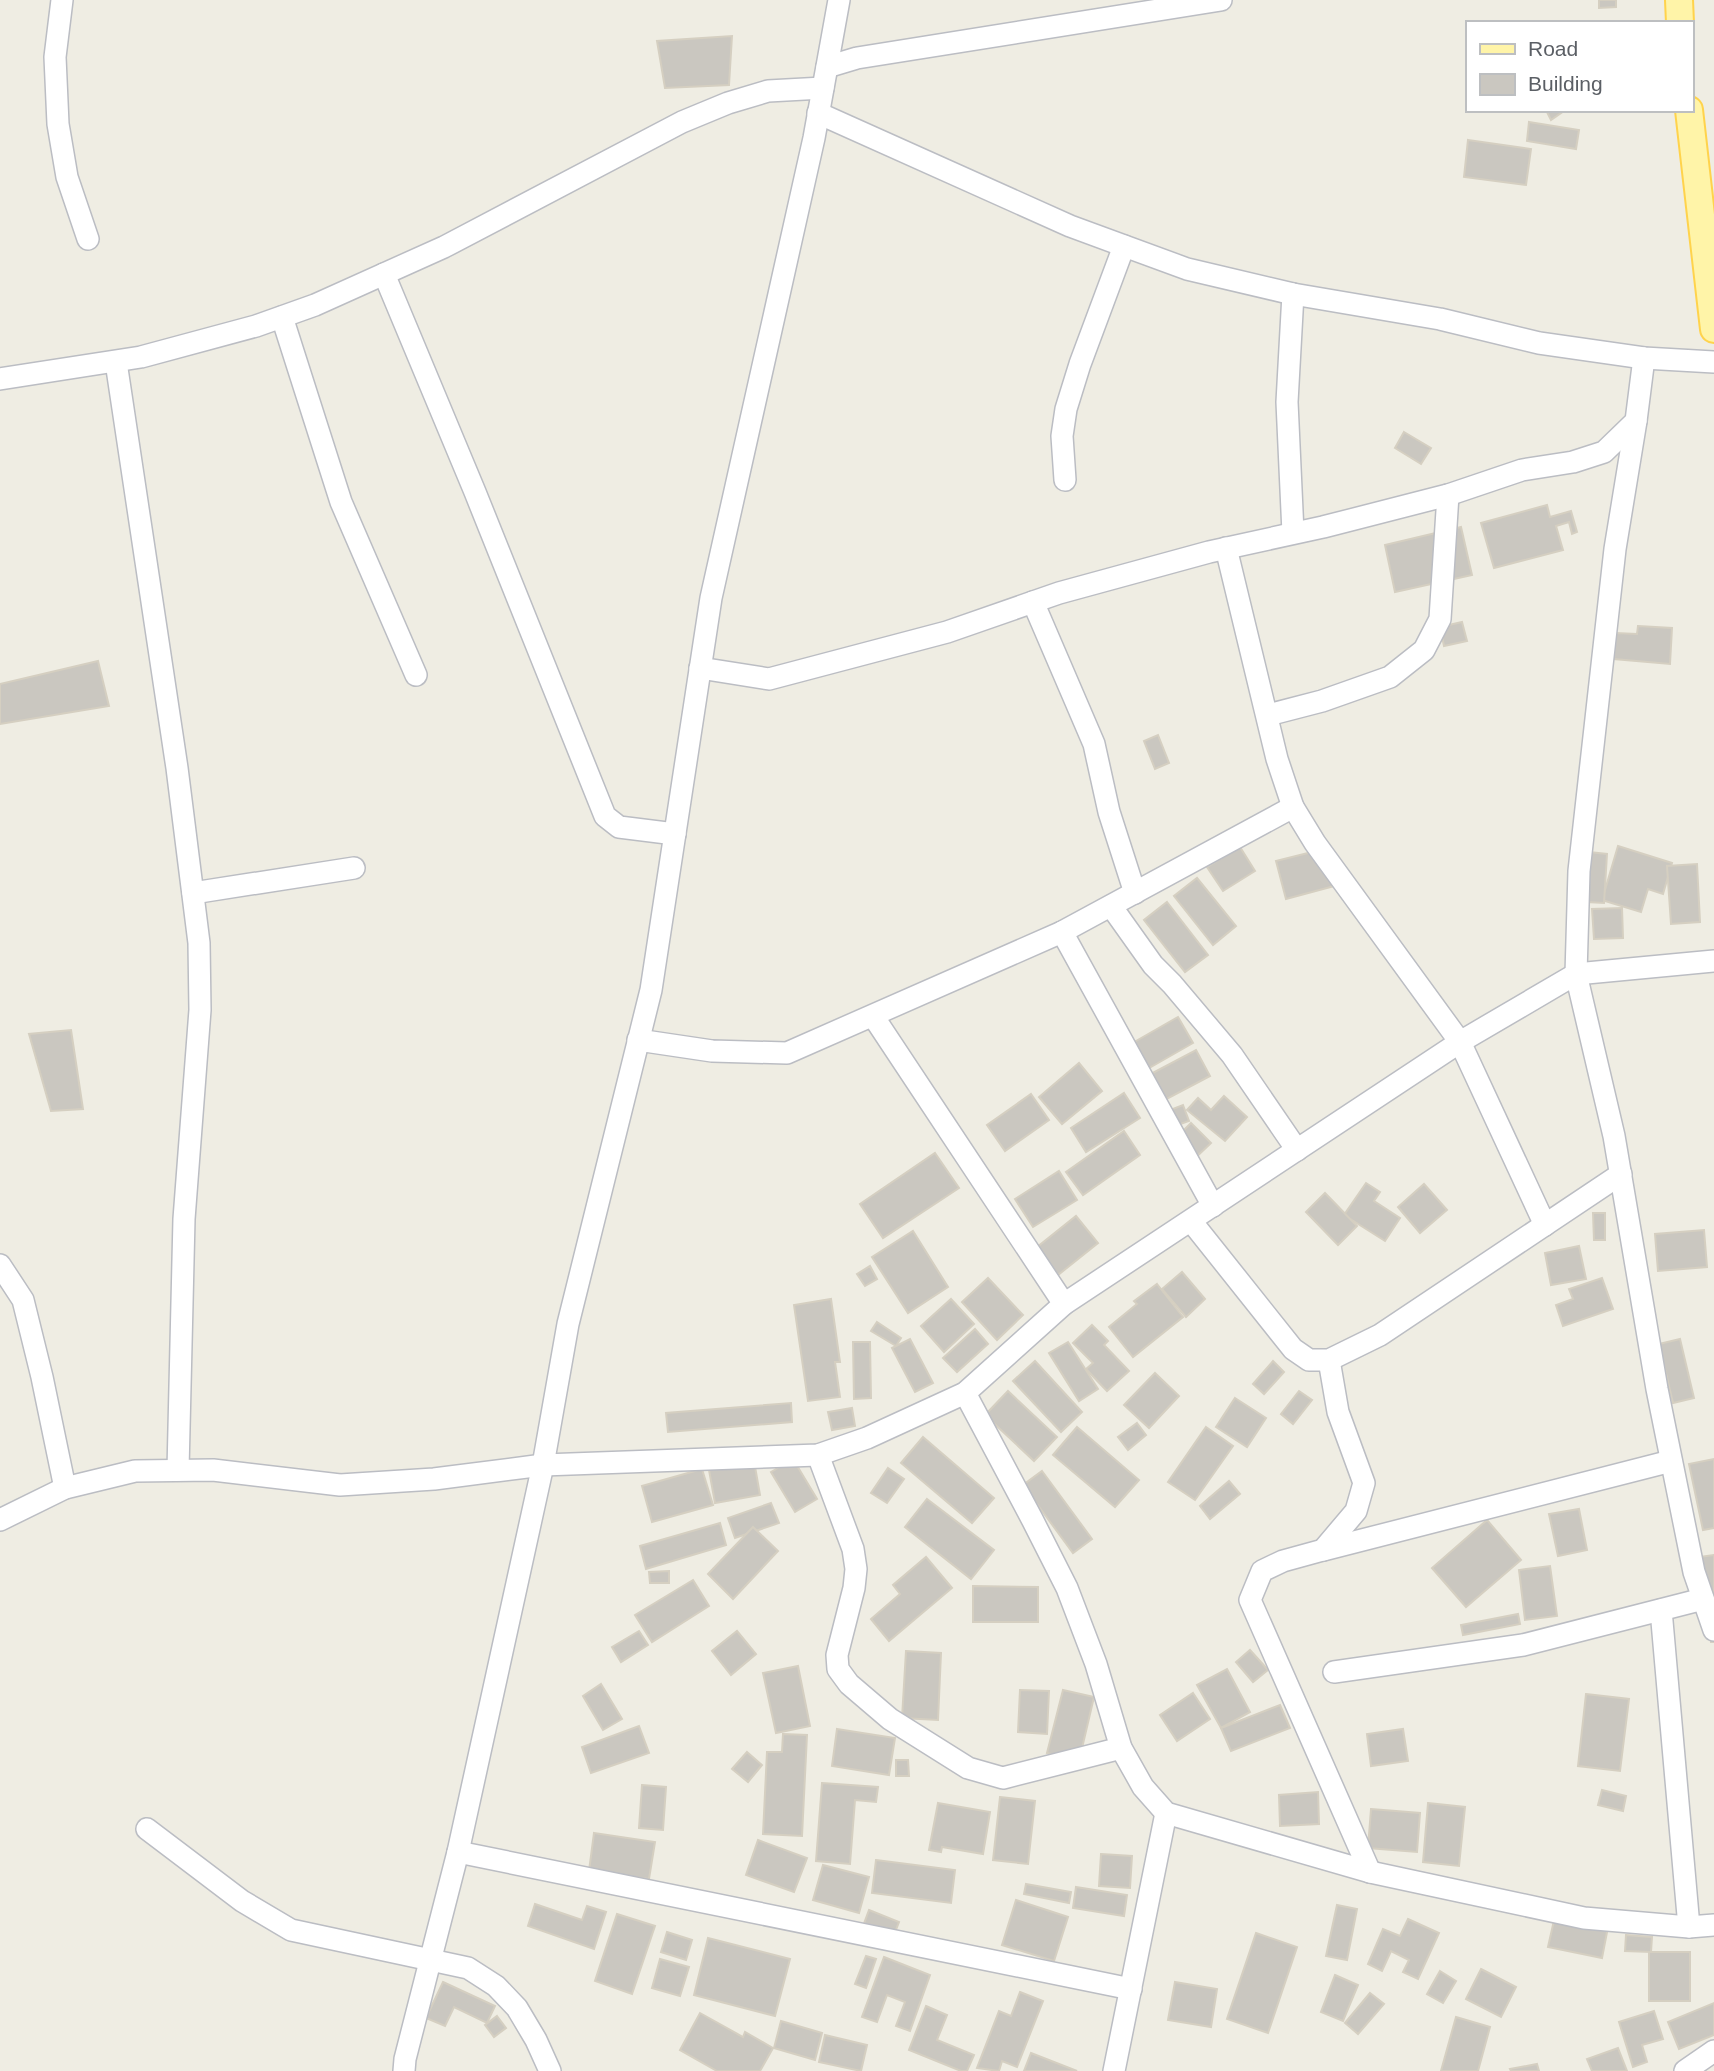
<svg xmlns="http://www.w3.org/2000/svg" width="1714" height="2071" font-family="Helvetica,sans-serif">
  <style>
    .building { fill: #cac7c0; stroke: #d5cfc1; stroke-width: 2 }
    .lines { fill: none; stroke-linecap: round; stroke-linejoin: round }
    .minor-casing { stroke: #bbbdc3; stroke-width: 24 }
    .major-casing { stroke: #ffd34c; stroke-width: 30 }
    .minor { stroke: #fff; stroke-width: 21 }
    .major { stroke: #fff4a8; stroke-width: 26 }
  </style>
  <rect width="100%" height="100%" fill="#efede3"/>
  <g class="building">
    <path d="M1599,0H1616V7L1599,8Z"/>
    <path d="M732,36L729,85L665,88L657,41Z"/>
    <path d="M1546,110H1564V111L1551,120Z"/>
    <path d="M1529,122L1579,130L1576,149L1527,141Z"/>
    <path d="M1468,140L1531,149L1526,185L1464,177Z"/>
    <path d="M1404,432L1431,448L1421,464L1395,448Z"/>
    <path d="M1547,505L1550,517L1571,511L1577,532L1572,534L1569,522L1556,526L1563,550L1494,568L1481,523Z"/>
    <path d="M1461,527L1472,575L1395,592L1385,545Z"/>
    <path d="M1462,622L1467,641L1444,646L1440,627Z"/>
    <path d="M1638,626L1672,628L1670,664L1614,659L1616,633L1637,634Z"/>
    <path d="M98,661L109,706L0,724V684Z"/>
    <path d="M1158,735L1169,763L1155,769L1144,741Z"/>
    <path d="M1618,846L1672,863L1663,894L1648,889L1641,912L1602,900Z"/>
    <path d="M1240,847L1255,871L1223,891L1207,867Z"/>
    <path d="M1328,848L1338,885L1286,899L1276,861Z"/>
    <path d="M1589,852L1607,854L1604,903L1587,902Z"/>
    <path d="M1697,864L1700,922L1671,924L1667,866Z"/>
    <path d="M1197,878L1236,926L1213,945L1174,896Z"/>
    <path d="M1167,902L1208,955L1185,972L1144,920Z"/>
    <path d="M1622,908L1623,938L1594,939L1592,909Z"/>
    <path d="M1178,1017L1193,1043L1144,1071L1129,1045Z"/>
    <path d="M71,1030L83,1109L51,1111L29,1034Z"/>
    <path d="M1196,1050L1210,1076L1161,1102L1147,1076Z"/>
    <path d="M1079,1063L1102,1091L1062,1124L1039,1097Z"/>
    <path d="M1124,1093L1140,1118L1086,1152L1071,1128Z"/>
    <path d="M1031,1094L1049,1120L1005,1151L987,1125Z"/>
    <path d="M1224,1096L1247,1117L1225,1141L1187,1110L1198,1098L1211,1110Z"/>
    <path d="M1183,1105L1189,1121L1175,1126L1170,1110Z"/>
    <path d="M1191,1123L1211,1143L1192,1161L1173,1141Z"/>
    <path d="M1124,1131L1140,1155L1083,1195L1066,1172Z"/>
    <path d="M935,1153L959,1188L883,1238L860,1204Z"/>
    <path d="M1059,1171L1077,1200L1033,1227L1015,1199Z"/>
    <path d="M1366,1183L1380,1192L1374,1201L1400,1218L1385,1241L1344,1215Z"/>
    <path d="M1424,1184L1447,1210L1420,1233L1398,1207Z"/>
    <path d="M1325,1193L1357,1226L1338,1245L1306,1212Z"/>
    <path d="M1593,1213H1605V1240H1594Z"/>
    <path d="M1076,1216L1098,1243L1058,1275L1036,1248Z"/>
    <path d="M1704,1230L1707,1267L1658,1271L1655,1234Z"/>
    <path d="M913,1231L948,1287L908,1313L872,1257Z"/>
    <path d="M1579,1246L1586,1279L1551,1285L1545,1253Z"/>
    <path d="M870,1266L877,1279L865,1286L857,1274Z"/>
    <path d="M1182,1272L1205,1299L1186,1317L1162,1289Z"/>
    <path d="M988,1278L1023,1315L997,1340L962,1302Z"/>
    <path d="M1602,1278L1613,1309L1563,1326L1556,1305L1573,1299L1569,1289Z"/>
    <path d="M1157,1284L1183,1317L1133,1357L1109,1327L1137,1304L1134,1301Z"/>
    <path d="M831,1299L840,1362H835L840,1397L808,1401L794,1305Z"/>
    <path d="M951,1299L974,1324L944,1352L921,1326Z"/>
    <path d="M877,1322L901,1338L896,1346L871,1331Z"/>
    <path d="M1092,1325L1108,1341L1104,1345L1129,1371L1107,1391L1086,1369L1093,1363L1073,1343Z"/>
    <path d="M975,1329L988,1344L957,1372L943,1358Z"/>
    <path d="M910,1339L933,1383L915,1392L892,1348Z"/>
    <path d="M1680,1339L1694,1398L1673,1403L1659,1344Z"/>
    <path d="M853,1342H870L871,1398L854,1399Z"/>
    <path d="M1068,1342L1098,1389L1079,1401L1049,1353Z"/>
    <path d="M1035,1361L1082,1412L1061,1432L1013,1381Z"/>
    <path d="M1273,1361L1284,1372L1264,1394L1253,1384Z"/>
    <path d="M1155,1373L1179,1396L1149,1428L1124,1405Z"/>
    <path d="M1008,1391L1057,1437L1034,1461L985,1415Z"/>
    <path d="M1299,1391L1312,1400L1293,1424L1281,1414Z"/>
    <path d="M1235,1398L1266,1418L1247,1447L1216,1427Z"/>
    <path d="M791,1403L792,1422L668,1432L666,1413Z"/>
    <path d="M852,1408L855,1426L832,1430L828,1412Z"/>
    <path d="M1137,1423L1146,1435L1128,1450L1118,1437Z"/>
    <path d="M1077,1427L1139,1480L1115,1507L1053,1455Z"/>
    <path d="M1206,1427L1233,1446L1195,1500L1168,1482Z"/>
    <path d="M923,1437L994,1498L972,1523L901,1463Z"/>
    <path d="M793,1459L817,1499L795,1512L771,1472Z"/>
    <path d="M1714,1459V1528L1703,1530L1689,1464Z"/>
    <path d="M754,1461L760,1495L715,1503L709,1470Z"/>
    <path d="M888,1468L904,1479L887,1503L871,1493Z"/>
    <path d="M702,1469L713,1505L652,1522L642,1486Z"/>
    <path d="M1042,1471L1092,1539L1073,1553L1023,1485Z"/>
    <path d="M1229,1481L1240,1494L1210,1519L1200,1506Z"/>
    <path d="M927,1499L994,1550L971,1579L905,1527Z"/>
    <path d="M771,1503L779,1523L735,1538L728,1518Z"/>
    <path d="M1579,1509L1587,1550L1558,1556L1549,1514Z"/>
    <path d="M1487,1520L1521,1560L1466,1607L1432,1568Z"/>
    <path d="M720,1523L726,1545L646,1569L640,1546Z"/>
    <path d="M753,1527L778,1551L733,1599L708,1574Z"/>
    <path d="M1714,1555V1642H1711L1699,1557Z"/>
    <path d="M926,1557L952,1588L889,1641L871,1619L900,1594L893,1585Z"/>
    <path d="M1550,1566L1557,1616L1525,1620L1519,1570Z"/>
    <path d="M669,1571V1583H650L649,1572Z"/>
    <path d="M693,1580L709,1606L652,1642L635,1615Z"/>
    <path d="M973,1586L1038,1587V1622H973Z"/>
    <path d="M1518,1614L1520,1624L1463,1635L1461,1625Z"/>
    <path d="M639,1631L648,1645L621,1662L612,1647Z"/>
    <path d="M737,1631L756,1654L731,1675L712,1651Z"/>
    <path d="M1250,1650L1268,1670L1253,1682L1236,1662Z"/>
    <path d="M906,1651L941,1653L938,1720L902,1718Z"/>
    <path d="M798,1666L810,1726L776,1733L763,1673Z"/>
    <path d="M1227,1669L1250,1712L1221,1728L1197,1685Z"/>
    <path d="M601,1684L622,1719L603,1730L583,1696Z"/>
    <path d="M1020,1690L1049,1691L1047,1734L1018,1732Z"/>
    <path d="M1063,1690L1094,1697L1079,1761L1047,1753Z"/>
    <path d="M1193,1693L1210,1719L1177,1741L1160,1715Z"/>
    <path d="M1586,1694L1629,1699L1620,1771L1578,1766Z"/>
    <path d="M1280,1705L1290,1728L1231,1751L1221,1728Z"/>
    <path d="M639,1726L649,1753L591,1773L582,1747Z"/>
    <path d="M837,1729L895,1738L889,1775L832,1766Z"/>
    <path d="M1403,1729L1408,1761L1371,1766L1367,1734Z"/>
    <path d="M783,1734L807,1735L802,1836L763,1834L767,1752H782Z"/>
    <path d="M747,1752L762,1765L748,1782L732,1769Z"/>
    <path d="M896,1760H908L909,1776H896Z"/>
    <path d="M822,1783L878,1787L876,1802L855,1800L850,1864L816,1861Z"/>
    <path d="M642,1785L666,1787L663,1830L639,1828Z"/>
    <path d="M1602,1790L1626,1796L1623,1811L1598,1805Z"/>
    <path d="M1318,1792L1319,1824L1280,1826L1279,1795Z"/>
    <path d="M1000,1797L1035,1801L1028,1864L993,1860Z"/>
    <path d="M938,1803L990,1812L983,1854L942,1847L941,1852L929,1850Z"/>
    <path d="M1428,1803L1465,1807L1459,1866L1423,1862Z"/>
    <path d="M1371,1809L1420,1813L1417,1852L1368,1848Z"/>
    <path d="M594,1833L655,1842L649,1879L589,1871Z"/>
    <path d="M758,1840L807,1858L794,1892L746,1875Z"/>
    <path d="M1101,1854L1132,1856L1130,1888L1099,1886Z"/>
    <path d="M876,1860L955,1870L951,1903L872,1893Z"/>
    <path d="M823,1865L869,1877L859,1913L813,1900Z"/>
    <path d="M1026,1884L1071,1892L1069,1903L1024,1894Z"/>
    <path d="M1076,1887L1127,1895L1124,1916L1073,1908Z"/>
    <path d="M1016,1900L1068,1917L1054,1961L1002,1945Z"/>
    <path d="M535,1904L582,1920L587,1906L606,1912L594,1949L528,1926Z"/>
    <path d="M1337,1905L1357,1909L1347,1960L1326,1956Z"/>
    <path d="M869,1910L899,1922L892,1940L862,1929Z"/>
    <path d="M617,1914L655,1926L632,1994L595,1981Z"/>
    <path d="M1555,1916L1608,1927L1602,1958L1548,1947Z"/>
    <path d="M1408,1919L1439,1933L1418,1979L1403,1972L1409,1960L1391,1951L1382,1971L1368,1964L1383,1929L1400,1936Z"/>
    <path d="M667,1932L692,1940L686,1960L661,1952Z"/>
    <path d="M1256,1933L1297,1947L1268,2033L1227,2019Z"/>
    <path d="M1626,1935L1652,1937L1651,1952L1625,1951Z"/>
    <path d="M708,1938L790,1959L775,2016L694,1995Z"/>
    <rect x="1649" y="1952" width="41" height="49"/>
    <path d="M866,1956L876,1959L866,1988L855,1984Z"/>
    <path d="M884,1957L930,1975L910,2031L896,2026L905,2002L887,1995L877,2022L862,2017Z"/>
    <path d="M660,1959L689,1967L680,1996L652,1988Z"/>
    <path d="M1481,1969L1516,1987L1501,2017L1466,1999Z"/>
    <path d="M1440,1971L1456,1981L1443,2003L1427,1994Z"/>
    <path d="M1335,1975L1358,1985L1343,2021L1321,2012Z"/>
    <path d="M443,1982L495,2006L487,2023L454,2007L445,2026L426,2018Z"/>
    <path d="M1175,1982L1217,1989L1211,2027L1168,2020Z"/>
    <path d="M1020,1992L1043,2001L1017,2067L1002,2061L999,2071L977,2068L999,2011L1011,2016Z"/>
    <path d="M1370,1993L1384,2004L1358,2034L1345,2023Z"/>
    <path d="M1714,2003V2035L1679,2049L1668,2022Z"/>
    <path d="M926,2006L947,2015L937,2040L974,2055L967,2071H961L909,2050Z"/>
    <path d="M1654,2011L1663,2039L1642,2045L1647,2062L1633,2067L1619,2022Z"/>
    <path d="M700,2013L743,2037L745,2032L773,2048L760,2071H717L680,2050Z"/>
    <path d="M497,2016L506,2028L494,2037L485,2025Z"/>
    <path d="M1456,2017L1490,2027L1478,2071H1441Z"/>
    <path d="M781,2021L822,2033L815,2060L774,2048Z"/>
    <path d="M825,2035L867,2045L861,2071L819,2062Z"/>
    <path d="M1618,2048L1627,2071H1592L1587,2059Z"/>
    <path d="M1031,2053L1077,2071H1024Z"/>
    <path d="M1537,2064L1539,2071H1511L1510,2069Z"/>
  </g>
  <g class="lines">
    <defs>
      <g id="minor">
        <path d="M62,0L55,57L58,124L67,177L88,239"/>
        <path d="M827,67L857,58L1221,0"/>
        <path d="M818,113L1070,226L1187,269L1293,294L1440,319L1539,343L1644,358L1714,362"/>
        <path d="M384,274L475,492L605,816L619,827L675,834"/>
        <path d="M282,317L341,502L416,675"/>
        <path d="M116,362L177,768L199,943L200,1010L184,1219L178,1470"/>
        <path d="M0,379L141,357L256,326L315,305L444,247L682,122L728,103L768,91L823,88"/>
        <path d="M1636,421L1615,549L1579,871L1576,974L1614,1136L1657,1389L1694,1572L1714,1630"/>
        <path d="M1065,480L1062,436L1066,409L1080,364L1124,246"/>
        <path d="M1293,533L1287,402L1293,294"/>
        <path d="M1226,548L1277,759L1293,807L1315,843L1460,1042L1545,1225"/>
        <path d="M1033,602L1094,744L1109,812L1135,893"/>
        <path d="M700,668L769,679L947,632L1059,593L1209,552L1323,527L1448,495L1522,470L1573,462L1604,452L1636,421L1644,358"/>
        <path d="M1268,715L1322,701L1390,677L1424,650L1440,619L1448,495"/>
        <path d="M193,893L354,868"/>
        <path d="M1111,906L1153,965L1172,984L1232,1055L1297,1150"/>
        <path d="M1062,932L1213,1206"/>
        <path d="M873,1016L1064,1304"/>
        <path d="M638,1040L712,1051L787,1053L1062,932L1293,807"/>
        <path d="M1191,1221L1293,1349L1309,1360H1329L1380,1335L1621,1174"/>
        <path d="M0,1265L23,1300L42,1377L65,1488"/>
        <path d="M1329,1360L1338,1412L1364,1483L1356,1511L1323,1550L1283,1561L1262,1571L1250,1600L1370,1872"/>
        <path d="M965,1393L1032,1519L1067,1588L1096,1664L1121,1748L1143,1787L1166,1813L1370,1872L1584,1918L1689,1927L1714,1925"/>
        <path d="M818,1455L853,1549L856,1569L854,1588L837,1655L838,1669L849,1684L890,1719L968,1768L1003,1778L1121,1748"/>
        <path d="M0,1520L65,1488L135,1471L213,1470L340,1485L434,1479L543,1465L818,1455L867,1438L965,1393L1064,1304L1460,1042L1576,974L1714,961"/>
        <path d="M1323,1550L1671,1461"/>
        <path d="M1661,1610L1689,1927"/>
        <path d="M1334,1672L1523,1645L1703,1599"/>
        <path d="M147,1829L242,1901L291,1930L468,1968L496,1986L517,2008L536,2040L550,2071"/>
        <path d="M458,1852L1131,1989"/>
        <path d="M404,2071L405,2059L458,1852L543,1465L568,1324L651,990L711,598L814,138L839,0"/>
        <path d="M1114,2071L1166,1813"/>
        <path d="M1685,2071L1714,2051"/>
      </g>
      <g id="major">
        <path d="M1679,0L1680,23"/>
        <path d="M1689,110L1714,329"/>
      </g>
    </defs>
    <use href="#minor" class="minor-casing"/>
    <use href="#major" class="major-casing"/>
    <use href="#minor" class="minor"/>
    <use href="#major" class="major"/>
  </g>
  <rect x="1466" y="21" width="228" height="91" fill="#ffffff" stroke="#bdbfc1" stroke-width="2"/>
  <rect x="1480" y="44" width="35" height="10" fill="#fff4a8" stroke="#bdbfc1" stroke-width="2"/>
  <text x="1528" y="56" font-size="21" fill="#5b5f65">Road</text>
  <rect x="1480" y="74" width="35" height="21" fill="#cac7c0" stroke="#bdbfc1" stroke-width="2"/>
  <text x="1528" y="91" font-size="21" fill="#5b5f65">Building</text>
</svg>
